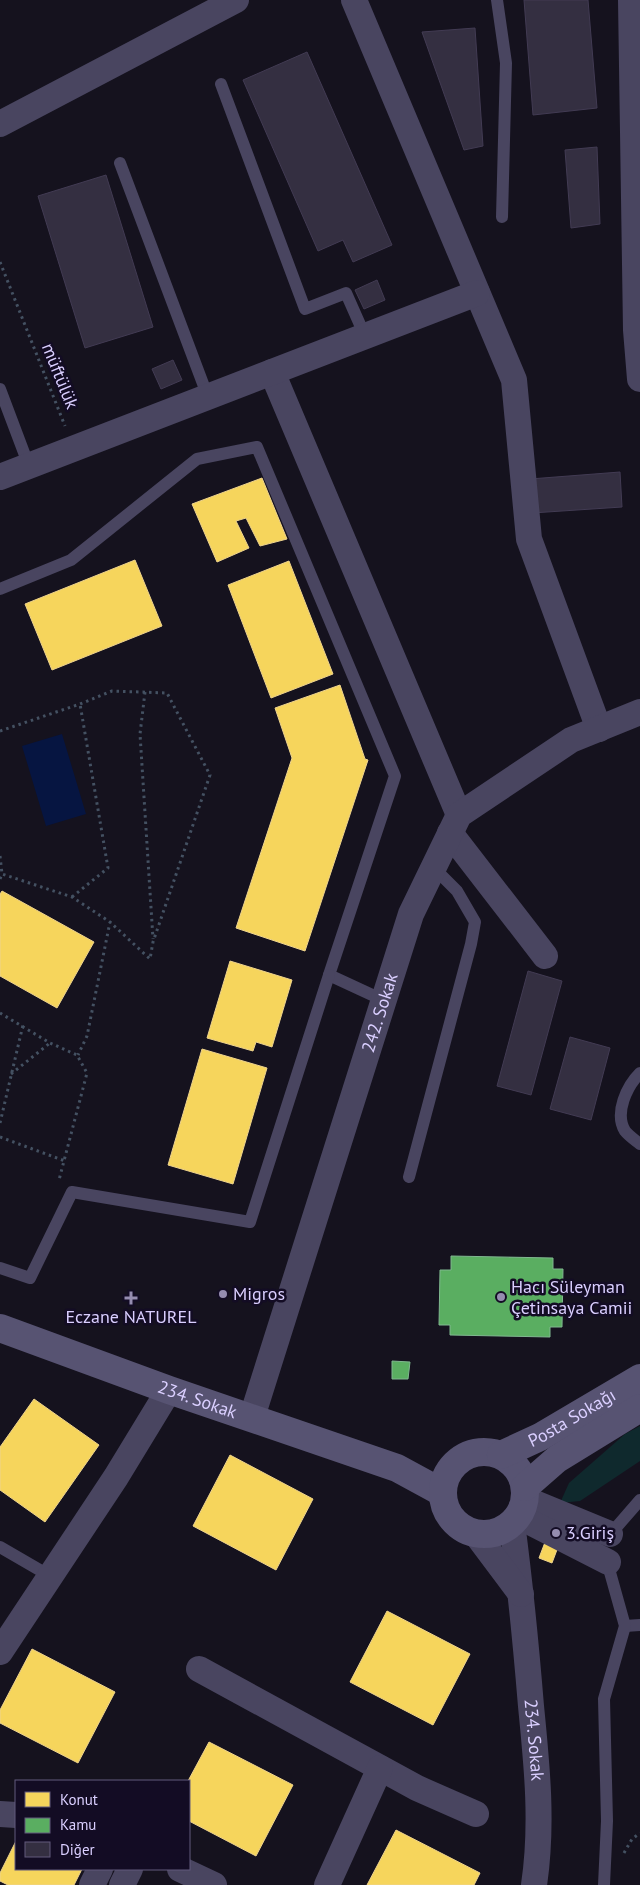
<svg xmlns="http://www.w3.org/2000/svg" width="640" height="1885" font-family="'PT Sans',sans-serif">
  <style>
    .green { fill: #0f292d }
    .water { fill: #061541 }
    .homes { fill: #f6d55c; stroke: #eed38d }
    .public { fill: #5aae61; stroke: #80b890 }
    .building { fill: #342f41; stroke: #423b53 }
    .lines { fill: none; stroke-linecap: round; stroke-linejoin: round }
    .path { stroke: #445162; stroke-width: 3; stroke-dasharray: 2.5 4; stroke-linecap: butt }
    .lane { stroke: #494560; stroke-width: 12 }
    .street { stroke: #494560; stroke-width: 26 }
    .secondary { stroke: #575372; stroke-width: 28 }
    .poi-dot { fill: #958db0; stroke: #130c24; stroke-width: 2 }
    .labels { text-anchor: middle; stroke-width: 5; stroke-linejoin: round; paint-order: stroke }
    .street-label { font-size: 18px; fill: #dacfff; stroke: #130c24 }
    .poi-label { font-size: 18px; fill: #dacfff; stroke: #130c24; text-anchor: start }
  </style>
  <rect width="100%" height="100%" fill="#15121e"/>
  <path class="green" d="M640,1426V1461L580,1501L560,1503L569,1483L625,1434Z"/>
  <path class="water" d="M62,734L86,814L46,826L22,746Z"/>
  <g class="homes">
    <path d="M262,478L287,539L260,546L246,518L236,521L249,548L217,562L192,504Z"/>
    <path d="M135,560L162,626L52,670L25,604Z"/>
    <path d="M289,561L333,674L271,698L228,585Z"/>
    <path d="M340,685L365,759L368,760L305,951L236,928L292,758L275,708Z"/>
    <path d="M2,891L94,942L57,1008L0,976V894Z"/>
    <path d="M230,961L292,980L272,1047L256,1042L253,1051L207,1038Z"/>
    <path d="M202,1049L267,1068L233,1184L168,1165Z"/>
    <path d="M34,1399L99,1445L45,1522L0,1490V1447Z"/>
    <path d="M230,1455L313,1499L276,1570L193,1526Z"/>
    <path d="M560,1503L573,1507L552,1563L539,1558Z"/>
    <path d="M387,1611L470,1654L433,1725L350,1682Z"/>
    <path d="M32,1649L115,1692L78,1763L0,1723V1710Z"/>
    <path d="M209,1742L293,1785L256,1856L189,1821L188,1781Z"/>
    <path d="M396,1830L480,1873L474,1885H367Z"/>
    <path d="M16,1841V1869H82L74,1885H8L0,1881V1873Z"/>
  </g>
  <g class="public">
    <path d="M451,1256L553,1258V1269H563L562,1327H550V1337L450,1335V1325H439L440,1270H451Z"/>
    <path d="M392,1361L410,1362L408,1379H392Z"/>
  </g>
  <g class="building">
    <path d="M524,0H588L597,108L533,115Z"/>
    <path d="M475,28L483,146L464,150L422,32Z"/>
    <path d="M307,52L392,245L353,262L343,240L318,251L243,80Z"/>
    <path d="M597,147L600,224L571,228L565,150Z"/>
    <path d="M106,175L153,327L85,348L38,196Z"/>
    <path d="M377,280L385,300L364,309L355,290Z"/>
    <path d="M173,360L182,380L161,389L152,369Z"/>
    <path d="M620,472L622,507L532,513L530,479Z"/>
    <path d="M528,971L562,981L531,1095L497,1086Z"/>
    <path d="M570,1037L610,1048L591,1120L550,1109Z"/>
  </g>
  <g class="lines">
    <g class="path">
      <path d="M0,262L65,426"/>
      <path d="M145,692L140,734L153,939"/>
      <path d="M0,731L80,704L112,691L167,693L210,775L153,942L150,959L110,922"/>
      <path d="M0,856L2,874"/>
      <path d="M0,879L2,874L72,897L110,922L87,1036L78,1055"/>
      <path d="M72,897L108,868L80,704"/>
      <path d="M0,1013L50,1043L77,1055L87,1073L59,1180"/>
      <path d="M11,1074L50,1043"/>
      <path d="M0,1123L23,1025"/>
      <path d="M0,1137L65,1161"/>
      <path d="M624,1853L632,1839L640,1833"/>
    </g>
    <g class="lane">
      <path d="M497,0L506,63L502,217"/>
      <path d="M221,84L305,309L346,293L365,336"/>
      <path d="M120,163L208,397"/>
      <path d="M0,389L29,466"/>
      <path d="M0,589L71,560L197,459L257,447L395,776L329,975L383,1000"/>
      <path d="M640,1073C627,1086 614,1113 625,1131C629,1136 635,1140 640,1144"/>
      <path d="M409,1177L471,944L475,922L457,891L433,867"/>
      <path d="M0,1268L30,1278L72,1192L250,1222L329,975"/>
      <path d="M607,1538L640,1500"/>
      <path d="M0,1547L50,1576"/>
      <path d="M625,1626L640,1625"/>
      <path d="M604,1885L607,1821L604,1699L625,1626L606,1558"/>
    </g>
    <g class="street">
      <path d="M354,0L514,380L529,539L599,729"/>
      <path d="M631,0L636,330L640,379"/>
      <path d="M0,124L236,0"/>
      <path d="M272,372L459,815"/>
      <path d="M0,477L477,293"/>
      <path d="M450,833L545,956"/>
      <path id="s1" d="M252,1417L411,914L459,815L571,740L640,712"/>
      <path d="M525,1499L610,1534"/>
      <path d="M518,1516L608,1562"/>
      <path id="s2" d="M512,1523C520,1584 526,1645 531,1706C537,1766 543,1825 534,1885"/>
      <path d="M476,1534L521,1594"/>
      <path d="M0,1652L116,1477L169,1390"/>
      <path d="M199,1669L417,1788L476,1814"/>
      <path d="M0,1814L16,1815"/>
      <path d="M180,1869L214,1885"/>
      <path d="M92,1885L100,1869"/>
      <path d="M122,1885L130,1869"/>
      <path d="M327,1885L380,1768"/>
    </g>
    <g class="secondary">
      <path id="s3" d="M0,1328L169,1390L397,1468L443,1493"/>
      <circle cx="484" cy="1493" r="41"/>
      <path id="s4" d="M501,1455L540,1437L640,1378"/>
      <path d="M525,1487L557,1459L640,1408"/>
    </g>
  </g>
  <g class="poi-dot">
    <circle cx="223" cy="1294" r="5"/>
    <circle cx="501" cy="1297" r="5"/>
    <path d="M128.5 1290.5h5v5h5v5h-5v5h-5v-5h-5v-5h5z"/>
    <circle cx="556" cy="1533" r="5"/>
  </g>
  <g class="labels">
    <g class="street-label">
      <text transform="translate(60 376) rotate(68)" y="6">müftülük</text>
      <text dy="6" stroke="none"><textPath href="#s1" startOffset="424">242. Sokak</textPath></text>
      <text dy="6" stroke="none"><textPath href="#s3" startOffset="210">234. Sokak</textPath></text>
      <text dy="6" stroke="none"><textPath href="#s4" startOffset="80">Posta Sokağı</textPath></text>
      <text dy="6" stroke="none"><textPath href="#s2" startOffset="218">234. Sokak</textPath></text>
    </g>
    <g class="poi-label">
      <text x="511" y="1293">Hacı Süleyman<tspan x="511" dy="21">Çetinsaya Camii</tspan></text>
      <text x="233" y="1300">Migros</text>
      <text x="131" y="1323" text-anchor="middle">Eczane NATUREL</text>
      <text x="566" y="1539">3.Giriş</text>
    </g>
  </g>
  <rect x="15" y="1780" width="175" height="90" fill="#130c24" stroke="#635a7c"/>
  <rect x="25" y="1792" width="25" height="15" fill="#f6d55c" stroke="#635a7c"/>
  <text x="60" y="1805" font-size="15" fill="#dacfff">Konut</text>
  <rect x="25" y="1818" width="25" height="15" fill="#5aae61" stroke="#635a7c"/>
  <text x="60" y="1830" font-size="15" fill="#dacfff">Kamu</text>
  <rect x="25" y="1842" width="25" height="15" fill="#342f41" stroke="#635a7c"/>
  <text x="60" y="1855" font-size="15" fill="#dacfff">Diğer</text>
</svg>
